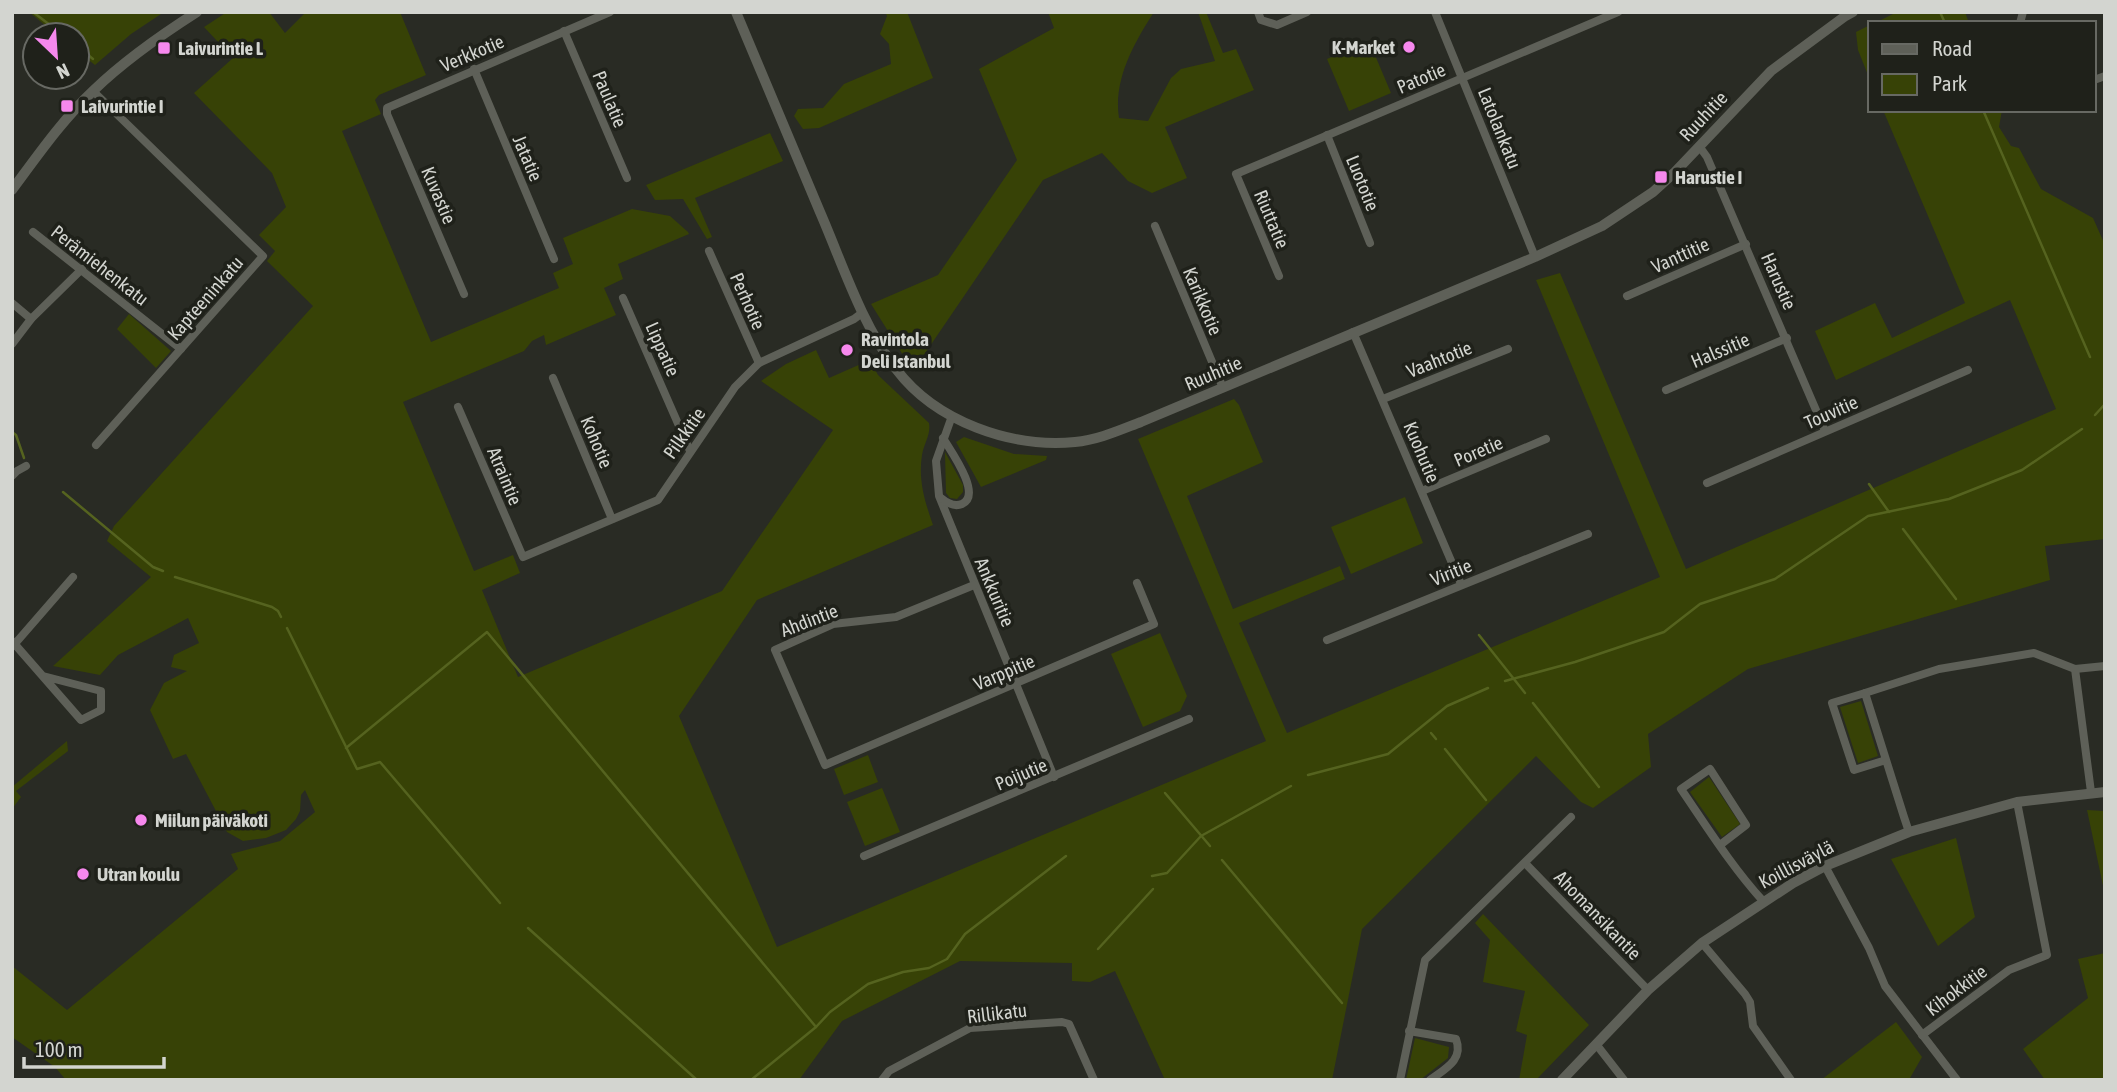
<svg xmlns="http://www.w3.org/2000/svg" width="2117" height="1092" font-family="'Asap Condensed',sans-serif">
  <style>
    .green { fill: #374206 }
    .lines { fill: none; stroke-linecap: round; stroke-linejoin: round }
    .stream { stroke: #55631f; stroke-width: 2.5 }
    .minor { stroke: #5e6058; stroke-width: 8 }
    .tertiary { stroke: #5e6058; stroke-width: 10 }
    .secondary { stroke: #5e6058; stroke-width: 10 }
    .poi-dot { fill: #f688ed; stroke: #1f211a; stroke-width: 2.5 }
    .labels { text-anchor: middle; stroke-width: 7; stroke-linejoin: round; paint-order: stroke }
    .poi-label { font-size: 19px; font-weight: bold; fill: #d3d5d0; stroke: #1f211a; text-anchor: start }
    .street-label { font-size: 19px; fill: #d3d5d0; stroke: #1f211a }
  </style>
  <rect width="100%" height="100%" fill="#292b24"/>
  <g class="green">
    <path d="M29,12H164L131,34L95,65L77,51V35H57Z"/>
    <path d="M227,12H269L285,33L306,12H400L426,75L379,95L375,100L381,114L342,131L431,342L559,288L553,273L573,264L563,238L632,209L670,216L688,232L689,234L618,264L623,279L604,288L616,315L546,345L544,335L532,341L524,351L403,402L474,571L513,555L520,573L482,590L518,677L722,591L833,430L761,381L786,364L816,350L829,378L870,360L878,375L929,423C931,435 924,443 922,455C918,480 925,502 933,525L757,600L679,716L777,947L1266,741L1138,439L1234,399L1239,405L1263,462L1187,496L1233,609L1340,566L1345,579L1239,623L1287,733L1660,577L1536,280L1560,273L1686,569L2056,409L2010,300L1836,380L1815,331L1875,303L1892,338L1965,303L1883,110H2002L1999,127L2011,146L2019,148L2041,189L2093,218L2105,245V539L2045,546L2050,580L1748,669L1648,734L1651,767L1593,808L1581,802L1536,756L1362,929L1332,1080H1165L1115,971L1090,982L1072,981V963L960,961L842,1021L799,1080H66L55,1067L12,1037V966L67,1010L238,869L231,854L280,841L315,812L305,790L301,795L300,811L296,819L286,830L266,838L243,841L227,832L186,754L173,759L150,710L164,683L187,671L171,667L174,655L199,643L188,618L118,655L100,675L53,666L151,577L107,541L114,526L313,306L267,261L275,251L259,235L286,207L272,173L194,93L233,58L204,27Z"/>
    <path d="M885,12H907L933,78L819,128L803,129L794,116L798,109L823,108L844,84L891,64L889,44L880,34L887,16Z"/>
    <path d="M1048,12H1154C1134,43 1113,80 1119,118L1148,121L1171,78L1181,69L1215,61L1198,12H1206L1223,53L1236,49L1254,90L1165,127L1187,178L1152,193L1128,181L1102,153L1043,180L913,371L871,304L938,275L1017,160L979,69L1054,28Z"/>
    <path d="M1897,12H1965L1969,23H1875Z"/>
    <path d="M1870,25V80L1858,50L1856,32Z"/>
    <path d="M1369,41L1391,93L1349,111L1327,59Z"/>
    <path d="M770,133L783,161L695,198L712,237L707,239L683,199L655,200L646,185Z"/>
    <path d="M129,314L171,351L156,368L117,329Z"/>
    <path d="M964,437L1014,454L1047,456L1046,460L981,487L956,442Z"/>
    <path d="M945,452L963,485V492L957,499L950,498L946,493Z"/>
    <path d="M1405,497L1423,543L1351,574L1331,527Z"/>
    <path d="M1160,633L1187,696L1180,711L1143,727L1111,654Z"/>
    <path d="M1861,701L1878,756L1858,763L1840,707Z"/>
    <path d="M67,741L68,751L16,791L21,797L12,809V787Z"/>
    <path d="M868,755L878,782L844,795L834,769Z"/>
    <path d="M1709,777L1740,824L1722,837L1690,792Z"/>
    <path d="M882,788L900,832L865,846L847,802Z"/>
    <path d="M2087,810L2105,811V895Z"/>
    <path d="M1956,838L1975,917L1938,946L1891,859Z"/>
    <path d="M1483,914L1589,1025L1536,1080H1519L1527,1035L1516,1031L1525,991L1483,982L1490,940L1475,923Z"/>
    <path d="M2105,953V1080H2045L2023,1049L2088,998L2078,959Z"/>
    <path d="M1896,1022L1922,1057L1910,1078L1908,1080H1821Z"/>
    <path d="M1415,1038L1449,1047L1448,1058L1420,1080H1406Z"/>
  </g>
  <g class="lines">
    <g class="stream">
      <path d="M33,12L63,35"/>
      <path d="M1940,12L1945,23"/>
      <path d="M77,46L93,59"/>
      <path d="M1983,110L2090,357"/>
      <path d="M2104,389L2105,391"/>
      <path d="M2095,415L2105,404"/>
      <path d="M12,432L16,435L24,458"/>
      <path d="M1869,484L1889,512"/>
      <path d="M63,492L153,567L163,571"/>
      <path d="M1903,529L1956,599"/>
      <path d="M175,577L272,607L278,611L281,617"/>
      <path d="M287,628L357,769L380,762L500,903"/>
      <path d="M1479,635L1525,693"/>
      <path d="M1505,681L1575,662L1664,632L1700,604L1775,579L1868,516L1949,499L2022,470L2082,429"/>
      <path d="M1533,703L1599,787"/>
      <path d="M1431,733L1436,739"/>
      <path d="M346,748L487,632L816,1027"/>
      <path d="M1445,749L1486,800"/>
      <path d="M1308,775L1388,754L1447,706L1488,688"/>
      <path d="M1165,793L1210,846"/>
      <path d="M1222,860L1342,1003"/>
      <path d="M1152,876L1167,873L1201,836L1291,786"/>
      <path d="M528,928L697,1080"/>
      <path d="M1098,949L1153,889"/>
      <path d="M751,1080L816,1027L830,1012L868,984L903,972L929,968L947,959L965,934L1066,856"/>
    </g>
    <g class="minor">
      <path d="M1258,12L1261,20L1277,25L1307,12"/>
      <path d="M1435,12L1535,257"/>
      <path d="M2020,23L2023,12"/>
      <path d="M564,31L627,178"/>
      <path d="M474,69L554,259"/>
      <path d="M2094,80L2105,76"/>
      <path d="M93,91L263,256L96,445"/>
      <path d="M1327,135L1370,243"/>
      <path d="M1699,146L1707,157L1825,431"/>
      <path d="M1155,226L1223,388"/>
      <path d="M33,232L181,349"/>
      <path d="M709,251L759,363"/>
      <path d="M1279,276L1236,174L1618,12"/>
      <path d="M464,294L387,114V108L610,12"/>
      <path d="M1627,296L1746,244"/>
      <path d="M623,298L690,451"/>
      <path d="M12,303L31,319"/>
      <path d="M1353,332L1461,584"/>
      <path d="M12,344L31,319L82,269"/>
      <path d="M553,378L612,519"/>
      <path d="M1666,390L1787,338"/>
      <path d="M1383,399L1508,349"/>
      <path d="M458,407L523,557L658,500L735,387L759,363L854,319L862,313"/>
      <path d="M952,416L936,461L939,496L1054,777"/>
      <path d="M12,476L17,471L26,466"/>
      <path d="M1707,483L1968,370"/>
      <path d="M1422,491L1546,439"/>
      <path d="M941,498C947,503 955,507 962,504C983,495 950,450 943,438"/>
      <path d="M974,585L896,617L833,624L775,650L825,765L1154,624L1137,583"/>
      <path d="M1327,640L1588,534"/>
      <path d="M12,641L81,720L101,710V691L43,676"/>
      <path d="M13,646L73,577"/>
      <path d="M2075,669L2105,666"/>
      <path d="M1865,693L1939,669L2034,653L2075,669L2091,792"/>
      <path d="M1886,760L1854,770L1832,703L1865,693L1904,817L1909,832"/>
      <path d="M1720,845L1746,825L1710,769L1681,789C1707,827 1732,867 1763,901"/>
      <path d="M864,856L1189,719"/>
      <path d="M1525,863L1648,990"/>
      <path d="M1825,866L1869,948L1885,986L1957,1080"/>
      <path d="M1702,943L1745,994L1750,1002L1753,1026L1791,1080"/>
      <path d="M1409,1031L1456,1039C1464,1060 1445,1069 1430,1080"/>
      <path d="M1922,1035L2009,970L2047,955L2017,802"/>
      <path d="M1596,1044L1624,1080"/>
      <path d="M882,1080L889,1071L970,1028L1062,1022L1069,1024L1094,1080"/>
      <path d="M1400,1080L1425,960L1571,817"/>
    </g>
    <g class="tertiary">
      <path d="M736,12C764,79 792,146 820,212C843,265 861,323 896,369C936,422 1011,448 1075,442C1098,440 1120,430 1141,422L1535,257L1602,226L1653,192L1675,172L1771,71L1844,17L1853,12"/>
      <path d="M1562,1080L1648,990L1702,943L1793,883L1825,866L1909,832L2017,802L2105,792"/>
    </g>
    <path class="secondary" d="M12,190C38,155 63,119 94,90C125,60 161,35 197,12"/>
  </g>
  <g class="poi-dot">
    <circle cx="1409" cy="47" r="7"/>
    <rect x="157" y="41" width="14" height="14" rx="3.5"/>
    <rect x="60" y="99" width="14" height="14" rx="3.5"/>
    <rect x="1654" y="170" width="14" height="14" rx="3.5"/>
    <circle cx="847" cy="350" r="7"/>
    <circle cx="141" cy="820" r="7"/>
    <circle cx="83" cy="874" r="7"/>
  </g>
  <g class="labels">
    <g class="poi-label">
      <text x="1395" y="54" text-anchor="end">K-Market</text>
      <text x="178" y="55">Laivurintie L</text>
      <text x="81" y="113">Laivurintie I</text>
      <text x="1675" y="184">Harustie I</text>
      <text x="861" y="346">Ravintola<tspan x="861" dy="22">Deli Istanbul</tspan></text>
      <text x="155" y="827">Miilun päiväkoti</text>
      <text x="97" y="881">Utran koulu</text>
    </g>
    <g class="street-label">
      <text transform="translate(472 53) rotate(-23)" y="7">Verkkotie</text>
      <text transform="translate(1421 78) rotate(-23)" y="7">Patotie</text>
      <text transform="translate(610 99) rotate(67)" y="7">Paulatie</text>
      <text transform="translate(1703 116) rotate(-47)" y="7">Ruuhitie</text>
      <text transform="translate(1500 128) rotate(68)" y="7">Latolankatu</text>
      <text transform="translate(528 158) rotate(67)" y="7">Jatatie</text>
      <text transform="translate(1363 183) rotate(68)" y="7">Luototie</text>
      <text transform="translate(439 195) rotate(67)" y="7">Kuvastie</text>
      <text transform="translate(1272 219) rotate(67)" y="7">Riuttatie</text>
      <text transform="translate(1680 255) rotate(-24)" y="7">Vanttitie</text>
      <text transform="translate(100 265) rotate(38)" y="7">Perämiehenkatu</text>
      <text transform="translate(1779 281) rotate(66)" y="7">Harustie</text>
      <text transform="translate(205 298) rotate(-49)" y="7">Kapteeninkatu</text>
      <text transform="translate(748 301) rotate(66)" y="7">Perhotie</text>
      <text transform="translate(1203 301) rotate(67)" y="7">Karikkotie</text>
      <text transform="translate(663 349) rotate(66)" y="7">Lippatie</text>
      <text transform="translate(1720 350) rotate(-23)" y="7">Halssitie</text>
      <text transform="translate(1439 359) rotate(-22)" y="7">Vaahtotie</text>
      <text transform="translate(1213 373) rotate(-23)" y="7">Ruuhitie</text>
      <text transform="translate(1831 412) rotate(-24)" y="7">Touvitie</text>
      <text transform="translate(684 433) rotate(-55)" y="7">Pilkkitie</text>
      <text transform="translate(597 442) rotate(67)" y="7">Kohotie</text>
      <text transform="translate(1478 451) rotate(-23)" y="7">Poretie</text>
      <text transform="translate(1422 452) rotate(67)" y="7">Kuohutie</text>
      <text transform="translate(505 476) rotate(67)" y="7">Atraintie</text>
      <text transform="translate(1451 572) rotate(-22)" y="7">Viritie</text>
      <text transform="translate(995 592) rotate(67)" y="7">Ankkuritie</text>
      <text transform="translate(809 620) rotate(-21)" y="7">Ahdintie</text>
      <text transform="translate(1004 672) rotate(-23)" y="7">Varppitie</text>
      <text transform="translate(1021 774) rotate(-23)" y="7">Poijutie</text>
      <text transform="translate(1796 864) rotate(-28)" y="7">Koillisväylä</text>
      <text transform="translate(1598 915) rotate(46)" y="7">Ahomansikantie</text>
      <text transform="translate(1956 990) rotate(-37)" y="7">Kihokkitie</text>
      <text transform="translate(997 1013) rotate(-7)" y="7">Rillikatu</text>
    </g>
  </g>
  <rect width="2117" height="1092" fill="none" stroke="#d3d5d0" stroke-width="28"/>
  <rect x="1868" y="21" width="228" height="91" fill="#1f211a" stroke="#676963" stroke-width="2"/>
  <rect x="1882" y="44" width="35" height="10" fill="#5e6058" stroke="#676963" stroke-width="2"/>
  <text x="1932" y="56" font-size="21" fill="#d3d5d0">Road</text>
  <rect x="1882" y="74" width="35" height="21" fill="#374206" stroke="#676963" stroke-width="2"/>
  <text x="1932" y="91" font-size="21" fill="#d3d5d0">Park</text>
  <g transform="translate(56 56) rotate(155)"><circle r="33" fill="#1f211a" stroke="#676963" stroke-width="2"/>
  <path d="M0-5L12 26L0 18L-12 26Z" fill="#f688ed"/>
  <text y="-10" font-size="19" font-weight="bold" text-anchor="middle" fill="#d3d5d0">N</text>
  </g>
  <path d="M24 1057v10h140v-10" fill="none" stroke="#d3d5d0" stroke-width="3.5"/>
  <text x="35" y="1057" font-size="21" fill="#d3d5d0" stroke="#1f211a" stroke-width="5" paint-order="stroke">100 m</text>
</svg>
